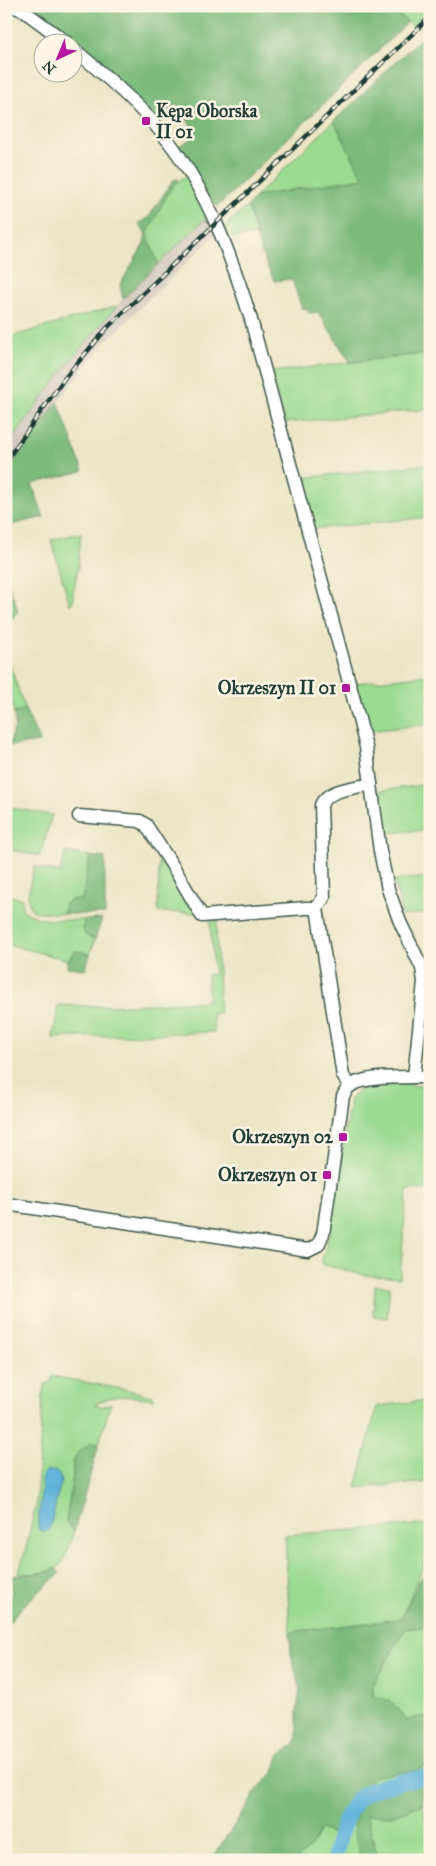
<svg xmlns="http://www.w3.org/2000/svg" width="436" height="1866" font-family="'IM FELL Great Primer',serif">
  <style>
    .industrial { fill: #cdc2b9 }
    .green { fill: #9ada91; stroke: #5c8c62 }
    .forest { fill: #7bba7b; stroke: #4d7c58 }
    .water { fill: #5fb3db; stroke: #3f7888 }
    .lines { fill: none; stroke-linecap: round; stroke-linejoin: round }
    .river { stroke: #5fb3db; stroke-width: 16 }
    .minor-casing { stroke: #3e564a; stroke-width: 15 }
    .minor { stroke: #fff; stroke-width: 12 }
    .rail-casing { stroke: #1f3d34; stroke-width: 4.5 }
    .rail { stroke: #fcf5e5; stroke-width: 2.5; stroke-dasharray: 8; stroke-linecap: butt }
    .poi-dot { fill: #b5179e; stroke: #fcf5e5; stroke-width: 2 }
    .labels { text-anchor: middle; stroke-width: 5; stroke-linejoin: round; paint-order: stroke }
    .poi-label { font-size: 18px; font-weight: bold; fill: #1f3d34; stroke: #fcf5e5; text-anchor: end }
  </style>
  <rect width="100%" height="100%" fill="#fcf5e5"/>
  <filter id="ink" filterUnits="userSpaceOnUse"><feTurbulence type="fractalNoise" baseFrequency=".02" numOctaves="2"/><feDisplacementMap in="SourceGraphic" scale="10" xChannelSelector="R" yChannelSelector="G"/><feConvolveMatrix kernelMatrix="1 2 1 2 8 2 1 2 1" color-interpolation-filters="sRGB"/></filter>
  <filter id="wash" filterUnits="userSpaceOnUse"><feTurbulence type="fractalNoise" baseFrequency=".0096" numOctaves="4" result="noise"/><feDisplacementMap in="SourceGraphic" scale="20" xChannelSelector="R" yChannelSelector="G"/><feGaussianBlur stdDeviation="1.12" result="paint"/><feColorMatrix in="noise" values="0 0 0 0 0 0 0 0 0 0 0 0 0 0 0 0 0 1.4 0 .05"/><feComposite in="paint" operator="in"/></filter>
  <g filter="url(#wash)">
    <rect width="100%" height="100%" fill="#ece5c5"/>
    <path class="industrial" d="M208,216L217,233L106,341L58,402L6,472V448L47,392L97,328L123,299Z"/>
    <g class="green">
      <path d="M388,6H430V10L414,27Z"/>
      <path d="M334,121L364,178L256,196Z"/>
      <path d="M187,176L208,216L158,264L146,234C156,215 166,184 187,176Z"/>
      <path d="M248,206L256,235L230,238L222,229Z"/>
      <path d="M117,306C77,351 40,399 6,448V338Z"/>
      <path d="M423,354L430,383V409L285,423L270,372Z"/>
      <path d="M430,464V517L313,529L300,478Z"/>
      <path d="M81,533L78,568L73,593V602L70,605L51,540Z"/>
      <path d="M6,653L25,709L14,713L6,674Z"/>
      <path d="M430,675V724L368,731L355,683Z"/>
      <path d="M430,784V830L385,833L376,791Z"/>
      <path d="M6,807L52,815L40,856L6,849Z"/>
      <path d="M159,850L197,913L158,912Z"/>
      <path d="M65,852L90,856L82,900H71L65,903L64,914L33,911C23,902 32,878 34,867L60,873Z"/>
      <path d="M430,877V913L402,916L394,880Z"/>
      <path d="M6,895L22,899V909C39,924 63,919 84,920L83,929L88,937L95,939L90,955L83,952L71,955L68,960L6,944Z"/>
      <path d="M219,920L216,927L220,1012L213,1014L214,1032L53,1038L58,1005C108,1008 158,1003 208,1001L207,975L214,974L210,921Z"/>
      <path d="M410,1082L411,1086L430,1085V1189L407,1190L400,1278L364,1275L321,1264L331,1227L338,1169L341,1159L350,1099L362,1088Z"/>
      <path d="M375,1285L390,1286L387,1318L373,1316Z"/>
      <path d="M52,1376L128,1390L153,1396V1399C131,1397 113,1392 95,1405L102,1407L111,1403L99,1444H91L73,1461V1476L66,1522L74,1531C62,1573 61,1572 18,1574L26,1548L36,1505L43,1395L45,1384L51,1382Z"/>
      <path d="M430,1400L429,1482L356,1488L377,1406Z"/>
      <path d="M430,1524L424,1565L401,1619L290,1632L285,1535Z"/>
      <path d="M430,1626V1722L423,1716L407,1721L399,1709L373,1696V1685L405,1628Z"/>
      <path d="M430,1763V1786L423,1784L368,1799L360,1860H297L310,1847L321,1829L336,1835L347,1805L375,1776L417,1770Z"/>
      <path d="M423,1804L430,1846V1860H378L366,1814L391,1816Z"/>
    </g>
    <g class="forest">
      <path d="M20,6H388L408,22L218,206L208,201L177,147L191,139L195,131L176,104L156,120Z"/>
      <path d="M423,36L430,42V383L423,354L350,362L318,312L309,313L307,308L302,309L292,279L274,281L262,254L248,206L256,196L363,178L334,121Z"/>
      <path d="M178,179L167,195L147,234L158,264L123,299L120,285L144,244L146,234L139,223L149,217L173,180Z"/>
      <path d="M58,402L83,471L32,484L44,517L6,526V472Z"/>
      <path d="M6,577L18,610L10,622L6,637Z"/>
      <path d="M25,709L40,742L9,746L15,725L14,713Z"/>
      <path d="M90,856L105,858V914H64L65,903L71,900L82,899Z"/>
      <path d="M102,919L95,939L85,935L83,929L84,920Z"/>
      <path d="M75,951L83,952L90,955L85,969L67,967L68,960Z"/>
      <path d="M91,1443L99,1444L74,1531L66,1522L73,1476V1461L80,1451Z"/>
      <path d="M56,1569L60,1573L22,1607L8,1624L13,1576L45,1573Z"/>
      <path d="M430,1569V1606L427,1611H430V1626L405,1629L373,1685V1696C393,1701 395,1703 407,1721L423,1716L430,1722V1763L417,1770L375,1776L347,1805L336,1836L321,1829L310,1847L297,1860H211L258,1789L274,1772L279,1756L295,1744L297,1735V1711L300,1690L291,1654L290,1632L401,1619L419,1581Z"/>
      <path d="M423,1784V1804L391,1816L367,1815L378,1860H360L353,1825L357,1813L368,1799L381,1794Z"/>
    </g>
    <path class="water" d="M47,1471H56L59,1474L61,1481L51,1524L48,1531H40L38,1529V1524L43,1475Z"/>
    <g class="lines">
      <path class="river" d="M334,1860C339,1839 343,1814 359,1798C370,1787 413,1778 430,1777"/>
    </g>
  </g>
  <g filter="url(#ink)">
    <g class="lines">
      <defs>
        <g id="minor">
          <path d="M13,6L24,11L66,42"/>
          <path d="M72,48C103,73 142,107 166,138C207,190 230,253 250,316L359,719L366,747L380,851L388,889L400,922L422,968L424,982L414,1077"/>
          <path d="M79,816L140,821L146,825L174,868L202,916L305,908H317"/>
          <path d="M350,1086L343,1076L317,908L324,897L321,805C327,789 356,788 371,784"/>
          <path d="M6,1204L308,1250L318,1245L323,1234L343,1096C345,1093 347,1088 350,1086C364,1075 411,1077 430,1077"/>
        </g>
      </defs>
      <use href="#minor" class="minor-casing"/>
      <use href="#minor" class="minor"/>
      <defs>
        <path id="rail" d="M6,461L64,379L107,328L430,17"/>
      </defs>
      <use href="#rail" class="rail-casing"/>
      <use href="#rail" class="rail"/>
    </g>
  </g>
  <g class="poi-dot">
    <rect x="141" y="116" width="10" height="10" rx="2.5"/>
    <rect x="341" y="683" width="10" height="10" rx="2.5"/>
    <rect x="338" y="1132" width="10" height="10" rx="2.5"/>
    <rect x="322" y="1170" width="10" height="10" rx="2.5"/>
  </g>
  <g class="labels">
    <g class="poi-label">
      <text x="156" y="117" text-anchor="start">Kępa Oborska<tspan x="156" dy="21">II 01</tspan></text>
      <text x="336" y="694">Okrzeszyn II 01</text>
      <text x="333" y="1143">Okrzeszyn 02</text>
      <text x="317" y="1181">Okrzeszyn 01</text>
    </g>
  </g>
  <rect width="436" height="1866" fill="none" stroke="#fcf5e5" stroke-width="25"/>
  <g transform="translate(58 58) rotate(224)"><circle r="24" fill="#fcf5e5" stroke="#a4ab9e"/>
  <path d="M0-4L9 19L0 12L-9 19Z" fill="#b5179e"/>
  <text y="-8" font-size="14" font-weight="bold" text-anchor="middle" fill="#1f3d34">N</text>
  </g>
</svg>
